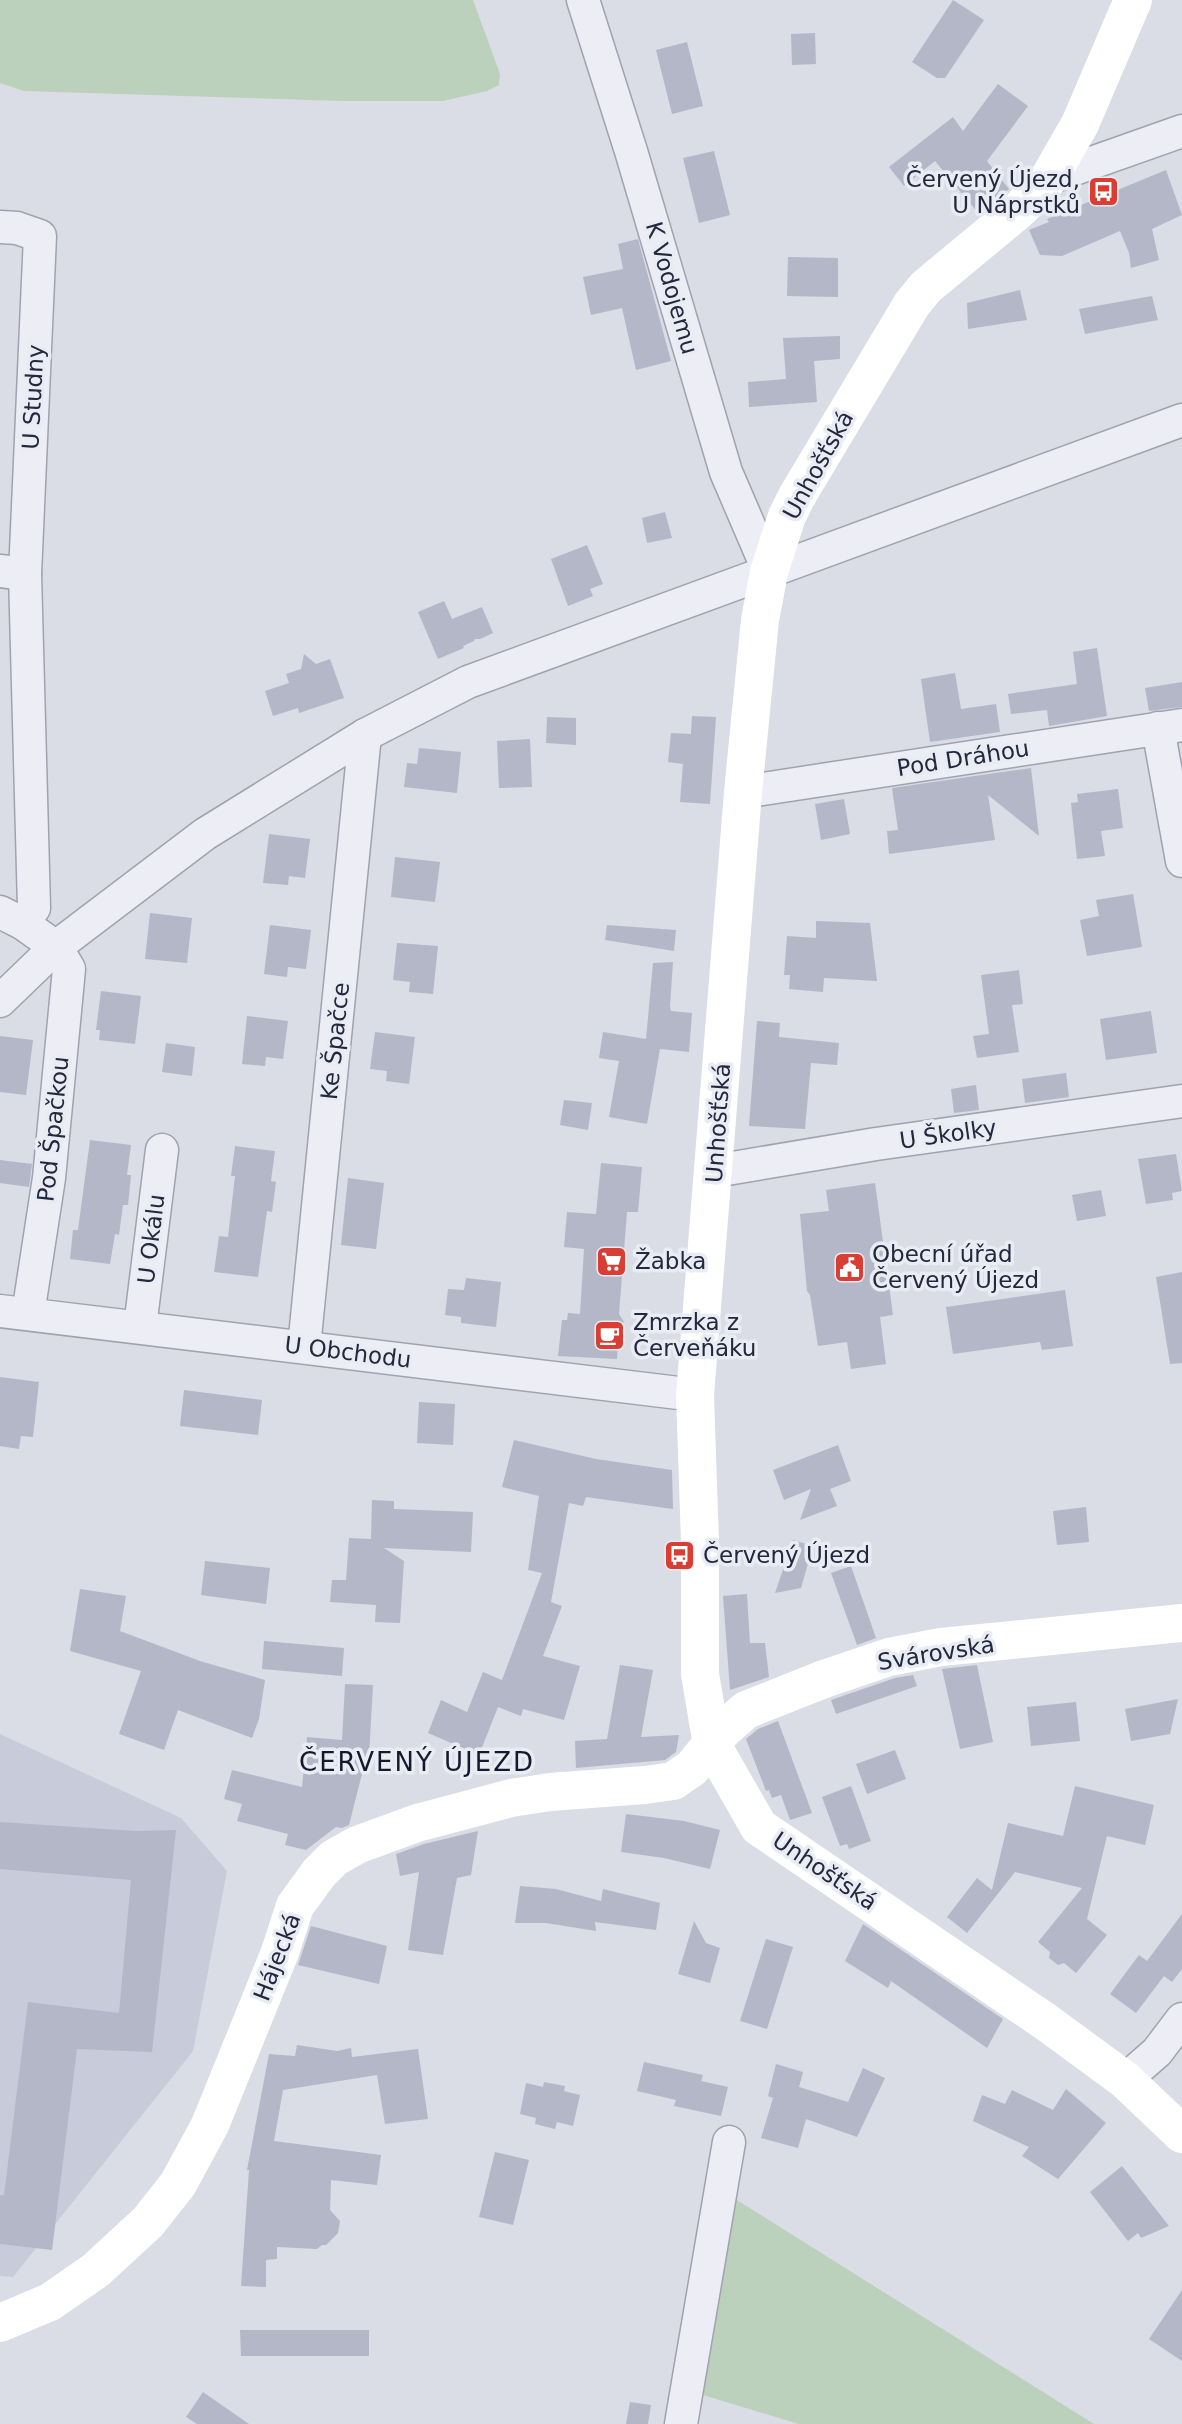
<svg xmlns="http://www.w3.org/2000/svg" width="1182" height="2424" font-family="'DejaVu Sans',sans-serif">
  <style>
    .built { fill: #c8cbd9 }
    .green { fill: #bbd1bb }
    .building { fill: #b4b7c7 }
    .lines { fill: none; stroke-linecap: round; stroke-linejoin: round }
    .street-casing { stroke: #a0a2b0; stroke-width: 35 }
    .street { stroke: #edeef5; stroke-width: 32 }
    .secondary { stroke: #fff; stroke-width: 38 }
    .labels { text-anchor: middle; stroke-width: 7; stroke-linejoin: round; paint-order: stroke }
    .poi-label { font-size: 23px; fill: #24273d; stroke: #eaecf4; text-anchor: start }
    .street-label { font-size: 23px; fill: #24273d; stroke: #eaecf4 }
    .quarter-label { font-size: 26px; letter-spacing: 2px; fill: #16192e; stroke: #eaecf4 }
  </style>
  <rect width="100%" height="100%" fill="#dadce6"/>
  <path class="built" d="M0,1734L181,1818L227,1871L193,2051L13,2277L0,2276Z"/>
  <g class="green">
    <path d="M0,0H473L500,74L499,85L487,91L443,101H343L24,91L0,83Z"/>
    <path d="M732,2197L1094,2424H799L703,2395Z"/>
  </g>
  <g class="building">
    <path d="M953,0L984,20L945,78H937L912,62Z"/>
    <path d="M815,33L816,64L792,65L791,34Z"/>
    <path d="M687,42L703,106L672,114L656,50Z"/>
    <path d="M998,84L1028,106L987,161L1009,189L979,214L935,161L904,186L889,167L953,117L963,131Z"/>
    <path d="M714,151L730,215L699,223L683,158Z"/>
    <path d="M1166,170L1182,215L1152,229L1159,260L1131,268L1129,253L1120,231L1062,256L1040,255L1029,230L1049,222L1047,219Z"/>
    <path d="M638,239L671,361L636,370L622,308L591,315L583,277L623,269L618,244Z"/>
    <path d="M788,257L838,258V297L787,296Z"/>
    <path d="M1020,290L1027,320L968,329L967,303Z"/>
    <path d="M1152,296L1158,320L1085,334L1079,309Z"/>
    <path d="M840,336V359L814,361L817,402L749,407L748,382L786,379L783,338Z"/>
    <path d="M665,512L672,538L647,543L642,518Z"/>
    <path d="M587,545L603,584L590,589L593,596L568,606L551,559Z"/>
    <path d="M444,601L452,619L482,607L493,633L480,639H475L474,641L463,646L464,648L438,659L418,612Z"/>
    <path d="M1097,648L1107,716L1049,726L1047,710L1011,714L1008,694L1077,684L1073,652Z"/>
    <path d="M304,654L316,664L330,659L344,698L299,713L298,708L273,716L265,691L289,683L286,674L301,669Z"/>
    <path d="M955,673L961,709L996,704L1000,732L930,742L921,679Z"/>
    <path d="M1182,682V707L1149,711L1145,688Z"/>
    <path d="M692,716L716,717L710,804L680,802L683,764L668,762L671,733L691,734Z"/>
    <path d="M547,717L576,718V745L546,743Z"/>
    <path d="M530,739L532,787L499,788L497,741Z"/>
    <path d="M419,748L461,752L457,793L404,787L407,763L417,764Z"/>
    <path d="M1031,768L1039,836L988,795L995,840L889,854L887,831L898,830L892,788Z"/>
    <path d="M1118,789L1123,828L1101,831L1105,856L1077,859L1071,803L1078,802L1077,794Z"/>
    <path d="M844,799L850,834L821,840L815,804Z"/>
    <path d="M269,834L310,839L305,878L289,876L288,885L263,883Z"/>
    <path d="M395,857L440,862L435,902L391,897Z"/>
    <path d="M1133,894L1142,947L1087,956L1080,920L1099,916L1096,900Z"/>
    <path d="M150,913L192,918L187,963L145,959Z"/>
    <path d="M816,921L870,923L877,981L824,978L823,992L789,989L790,975H784L787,936L816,938Z"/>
    <path d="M270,925L311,930L306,969L288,967L287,977L264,974Z"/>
    <path d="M607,925L676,930L674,951L605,940Z"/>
    <path d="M397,943L438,946L433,994L409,992L410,982L393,980Z"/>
    <path d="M673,962L670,1006L671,1011L692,1013L689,1052L660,1049L647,1124L609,1117L619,1061L599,1058L603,1032L646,1039L653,963Z"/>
    <path d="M1019,970L1023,1004L1012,1005L1019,1052L977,1058L973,1036L989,1034L981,975Z"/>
    <path d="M101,991L141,996L135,1044L99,1040L100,1030H96Z"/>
    <path d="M1151,1011L1157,1053L1106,1060L1100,1019Z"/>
    <path d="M247,1016L288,1021L283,1059L266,1057L265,1066L242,1064Z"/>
    <path d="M757,1021L780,1023L779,1037L839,1043L837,1065L811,1063L805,1129L749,1126Z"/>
    <path d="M375,1032L415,1037L409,1084L386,1081L387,1071L370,1069Z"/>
    <path d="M0,1036L33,1040L26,1095L0,1092Z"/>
    <path d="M166,1043L195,1047L192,1076L162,1072Z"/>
    <path d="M1066,1073L1069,1097L1025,1103L1022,1079Z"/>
    <path d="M976,1085L979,1110L954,1113L951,1089Z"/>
    <path d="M564,1100L592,1103L588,1130L560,1125Z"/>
    <path d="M90,1140L131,1145L127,1175H131L128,1205H123L119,1235L115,1234L110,1264L70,1259L73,1230H78Z"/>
    <path d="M235,1146L275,1151L271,1181L276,1182L272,1212L267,1211L258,1277L214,1272L219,1236L228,1237L235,1176H231Z"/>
    <path d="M1176,1154L1182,1191L1172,1193L1173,1200L1146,1204L1138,1159Z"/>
    <path d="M0,1160L32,1164L29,1187L0,1183Z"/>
    <path d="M601,1163L642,1167L638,1212H627L619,1314L624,1322L619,1326L617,1359L558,1356L562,1320H567L568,1313L580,1314L584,1249L564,1247L567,1212L596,1214Z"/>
    <path d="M348,1178L384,1183L376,1249L341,1245Z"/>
    <path d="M875,1183L893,1315L880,1317L886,1364L851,1369L847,1342L818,1346L810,1295L807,1291L800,1214L829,1211L826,1190Z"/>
    <path d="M1101,1190L1106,1216L1077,1221L1072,1195Z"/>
    <path d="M1182,1272V1363L1170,1364L1156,1277Z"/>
    <path d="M466,1278L501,1282L496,1327L461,1323V1317L445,1315L448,1289L464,1290Z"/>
    <path d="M1065,1290L1073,1346L1042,1350L1040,1342L953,1354L946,1307Z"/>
    <path d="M0,1377L39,1382L33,1437L21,1436L19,1449L0,1446Z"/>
    <path d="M184,1390L262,1400L258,1435L180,1426Z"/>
    <path d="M419,1402L455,1404L453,1445L417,1443Z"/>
    <path d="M514,1440L596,1459L672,1470L673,1509L586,1497L583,1506L569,1503L551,1602L562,1606L543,1656L580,1666L564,1720L523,1709L521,1716L498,1707L479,1755L428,1733L441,1700L467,1712L483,1672L502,1680L542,1573L528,1570L539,1496L502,1487Z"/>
    <path d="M838,1445L851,1481L830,1489L837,1506L800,1520L811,1489L784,1500L773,1470Z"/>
    <path d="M372,1500L394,1501V1509L473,1512L471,1552L384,1548L404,1561L400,1623L375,1622L376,1605L330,1602L332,1580H346L349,1538L371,1539Z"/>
    <path d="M1086,1507L1089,1542L1057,1545L1053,1511Z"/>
    <path d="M793,1540L813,1546L801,1588L775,1593Z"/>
    <path d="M205,1561L270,1568L266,1604L201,1595Z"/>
    <path d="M851,1566L876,1638L857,1645L831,1573Z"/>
    <path d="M80,1589L126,1596L120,1631L200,1661L265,1680L259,1719L252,1738L178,1710L164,1750L119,1734L141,1671L70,1651Z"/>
    <path d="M747,1594L750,1643H765L769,1677L730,1690L723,1596Z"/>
    <path d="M264,1641L344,1648L342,1676L262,1669Z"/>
    <path d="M620,1665L653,1670L641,1737L679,1735L676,1752L665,1760L576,1768L575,1741L607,1739Z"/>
    <path d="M977,1665L993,1742L960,1749L942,1669Z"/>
    <path d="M913,1675L917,1686L836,1714L831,1700L895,1678Z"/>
    <path d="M345,1684L373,1685L368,1774H362L349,1825L342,1828L336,1827L306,1850L285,1845L288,1834L237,1821L242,1804L224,1799L232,1770L302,1787L307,1737L342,1740Z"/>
    <path d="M1178,1699L1170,1734L1131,1741L1125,1709Z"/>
    <path d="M1076,1702L1080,1741L1031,1746L1027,1707Z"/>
    <path d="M778,1721L812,1813L790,1820L781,1795L772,1798L769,1790L766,1791L746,1739L758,1729Z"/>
    <path d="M895,1750L906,1779L867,1794L856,1764Z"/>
    <path d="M851,1786L871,1841L849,1849L847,1844L840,1846L822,1797Z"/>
    <path d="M1075,1786L1154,1805L1145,1845L1107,1836L1087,1919L1107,1935L1076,1973L1064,1963L1058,1965L1049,1958L1050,1952L1038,1942L1082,1888L1015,1872L967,1933L947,1917L977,1878L992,1890L1008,1823L1063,1836Z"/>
    <path d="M626,1814L684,1821L720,1830L710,1869L664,1858L621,1852Z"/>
    <path d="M0,1822L136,1831L176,1830L152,2052L77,2049L52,2250L0,2244V2195H4L28,2002L119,2013L131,1880L0,1869Z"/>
    <path d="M478,1831L471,1875L457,1878L443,1955L408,1950L419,1872L400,1876L396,1854L424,1844Z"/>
    <path d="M520,1886L556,1889L601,1901L603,1889L660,1903L656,1930L595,1922L596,1931L546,1923H515Z"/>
    <path d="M1182,1914V1969L1172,1982L1164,1976L1136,2013L1110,1994L1139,1955L1147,1961Z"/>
    <path d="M694,1921L706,1943L720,1948L710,1983L678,1974Z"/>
    <path d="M863,1924L1003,2019L987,2048L891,1981L888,1988L845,1961Z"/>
    <path d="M311,1926L387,1946L379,1984L298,1965Z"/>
    <path d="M766,1939L793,1947L767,2029L740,2021Z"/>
    <path d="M297,2045L337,2051L351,2048L352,2057L418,2049L428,2119L385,2124L377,2075L283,2090L274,2141L381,2155L377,2185L331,2180L330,2210L340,2221L338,2233L326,2245H322L317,2249L277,2247V2259L266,2260V2287L241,2286L249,2170H247L269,2054L295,2056Z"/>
    <path d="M644,2062L703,2075L701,2081L728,2087L721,2116L674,2106L676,2100L637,2091Z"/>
    <path d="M776,2064L803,2072L799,2087L848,2102L863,2068L885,2078L857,2137L806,2119L798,2148L761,2138L773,2098L768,2096Z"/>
    <path d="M544,2082L565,2086L564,2091L580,2095L573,2126L557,2122L555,2129L535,2124L536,2118L520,2114L526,2083L543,2087Z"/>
    <path d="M1066,2089L1106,2123L1058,2179L1022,2156L1029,2147L973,2121L982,2095L1005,2104L1012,2090L1053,2110Z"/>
    <path d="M495,2152L529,2160L513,2225L479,2217Z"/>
    <path d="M1122,2166L1169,2226L1141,2238L1138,2233L1128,2241L1090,2192Z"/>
    <path d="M1182,2290V2361L1149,2339Z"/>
    <path d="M240,2330H369V2356H241Z"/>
    <path d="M203,2392L249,2424H197L186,2417Z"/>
    <path d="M630,2402L651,2405L648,2424H626Z"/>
  </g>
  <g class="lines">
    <defs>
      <g id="street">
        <path d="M583,0L631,151L726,472L769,572"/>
        <path d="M1049,178L1182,131"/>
        <path d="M0,227L17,228L40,236L25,574L0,571"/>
        <path d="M1158,728L1182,861"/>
        <path d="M743,792L1182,725"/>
        <path d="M0,912L22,923L56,947L69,969L49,1178L28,1314"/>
        <path d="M22,923L34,908L25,574"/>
        <path d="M0,1001L56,947L205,834L365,735L468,682L1182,420"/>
        <path d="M715,1171L876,1144L1182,1101"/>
        <path d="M0,1311L695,1395"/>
        <path d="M140,1327L162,1150"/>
        <path d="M304,1347L365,735"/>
        <path d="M1125,2080L1157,2052L1182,2019"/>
        <path d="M681,2424L729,2142"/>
      </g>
    </defs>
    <use href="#street" class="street-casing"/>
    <use href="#street" class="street"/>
    <g class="secondary">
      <path d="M1133,0L1080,124L1049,178L1020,209L926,287L912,304L797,496L787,516L769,572L760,620L743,792L695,1395L700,1542V1674L712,1745L759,1827L1046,2022L1125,2080L1182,2134"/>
      <path d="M0,2323L50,2302L96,2270L148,2222L178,2184L210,2125L280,1952L295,1906L319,1873L334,1858L357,1845L417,1823L511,1798L550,1792L645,1785L673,1781L692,1768L723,1730L746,1710L824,1679L889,1657L941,1647L1182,1623"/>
    </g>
  </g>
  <defs>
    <symbol id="bus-square" viewBox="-11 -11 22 22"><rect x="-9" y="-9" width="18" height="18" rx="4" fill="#d83e33" stroke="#eaecf4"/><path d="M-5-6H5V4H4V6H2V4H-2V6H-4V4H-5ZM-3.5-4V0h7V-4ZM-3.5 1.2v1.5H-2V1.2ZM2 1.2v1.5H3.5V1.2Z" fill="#fff"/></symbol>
    <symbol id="supermarket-square" viewBox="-11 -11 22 22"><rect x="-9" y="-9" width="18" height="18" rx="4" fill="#d83e33" stroke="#eaecf4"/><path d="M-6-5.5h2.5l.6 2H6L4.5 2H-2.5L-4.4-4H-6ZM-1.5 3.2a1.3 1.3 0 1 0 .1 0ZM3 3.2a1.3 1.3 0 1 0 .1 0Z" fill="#fff"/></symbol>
    <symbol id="civic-square" viewBox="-11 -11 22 22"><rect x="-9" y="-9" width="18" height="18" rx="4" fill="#d83e33" stroke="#eaecf4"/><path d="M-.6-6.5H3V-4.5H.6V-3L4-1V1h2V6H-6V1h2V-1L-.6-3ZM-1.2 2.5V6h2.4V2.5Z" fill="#fff"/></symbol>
    <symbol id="cafe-square" viewBox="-11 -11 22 22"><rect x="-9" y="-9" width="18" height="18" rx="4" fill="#d83e33" stroke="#eaecf4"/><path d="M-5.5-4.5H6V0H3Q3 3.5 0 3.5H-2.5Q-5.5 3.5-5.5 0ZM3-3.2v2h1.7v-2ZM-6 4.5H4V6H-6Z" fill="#fff"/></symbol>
  </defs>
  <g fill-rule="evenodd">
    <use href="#bus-square" x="1086" y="174" width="35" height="35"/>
    <use href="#supermarket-square" x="594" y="1244" width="35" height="35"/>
    <use href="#civic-square" x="832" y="1250" width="35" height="35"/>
    <use href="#cafe-square" x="592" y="1318" width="35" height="35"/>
    <use href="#bus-square" x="662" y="1538" width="35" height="35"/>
  </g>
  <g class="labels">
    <g class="poi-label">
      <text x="1080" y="187" text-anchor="end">Červený Újezd,<tspan x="1080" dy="26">U Náprstků</tspan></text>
      <text x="872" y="1262">Obecní úřad<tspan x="872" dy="26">Červený Újezd</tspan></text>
      <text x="635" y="1269">Žabka</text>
      <text x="633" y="1330">Zmrzka z<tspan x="633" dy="26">Červeňáku</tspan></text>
      <text x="703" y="1563">Červený Újezd</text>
    </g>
    <g class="street-label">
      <text transform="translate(672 288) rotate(74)" y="8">K Vodojemu</text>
      <text transform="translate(33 397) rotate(-87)" y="8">U Studny</text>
      <text transform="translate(818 465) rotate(-61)" y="8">Unhošťská</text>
      <text transform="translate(963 758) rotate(-9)" y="8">Pod Dráhou</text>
      <text transform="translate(335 1041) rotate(-84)" y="8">Ke Špačce</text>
      <text transform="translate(718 1123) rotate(-86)" y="8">Unhošťská</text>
      <text transform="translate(53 1129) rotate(-84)" y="8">Pod Špačkou</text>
      <text transform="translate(948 1134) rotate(-8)" y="8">U Školky</text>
      <text transform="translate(151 1239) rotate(-83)" y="8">U Okálu</text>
      <text transform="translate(348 1352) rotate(7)" y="8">U Obchodu</text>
      <text transform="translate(936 1653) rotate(-9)" y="8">Svárovská</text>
      <text transform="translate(825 1871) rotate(34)" y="8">Unhošťská</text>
      <text transform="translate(277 1957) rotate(-69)" y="8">Hájecká</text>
    </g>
    <g class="quarter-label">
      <text x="417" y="1771">ČERVENÝ ÚJEZD</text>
    </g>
  </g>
</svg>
